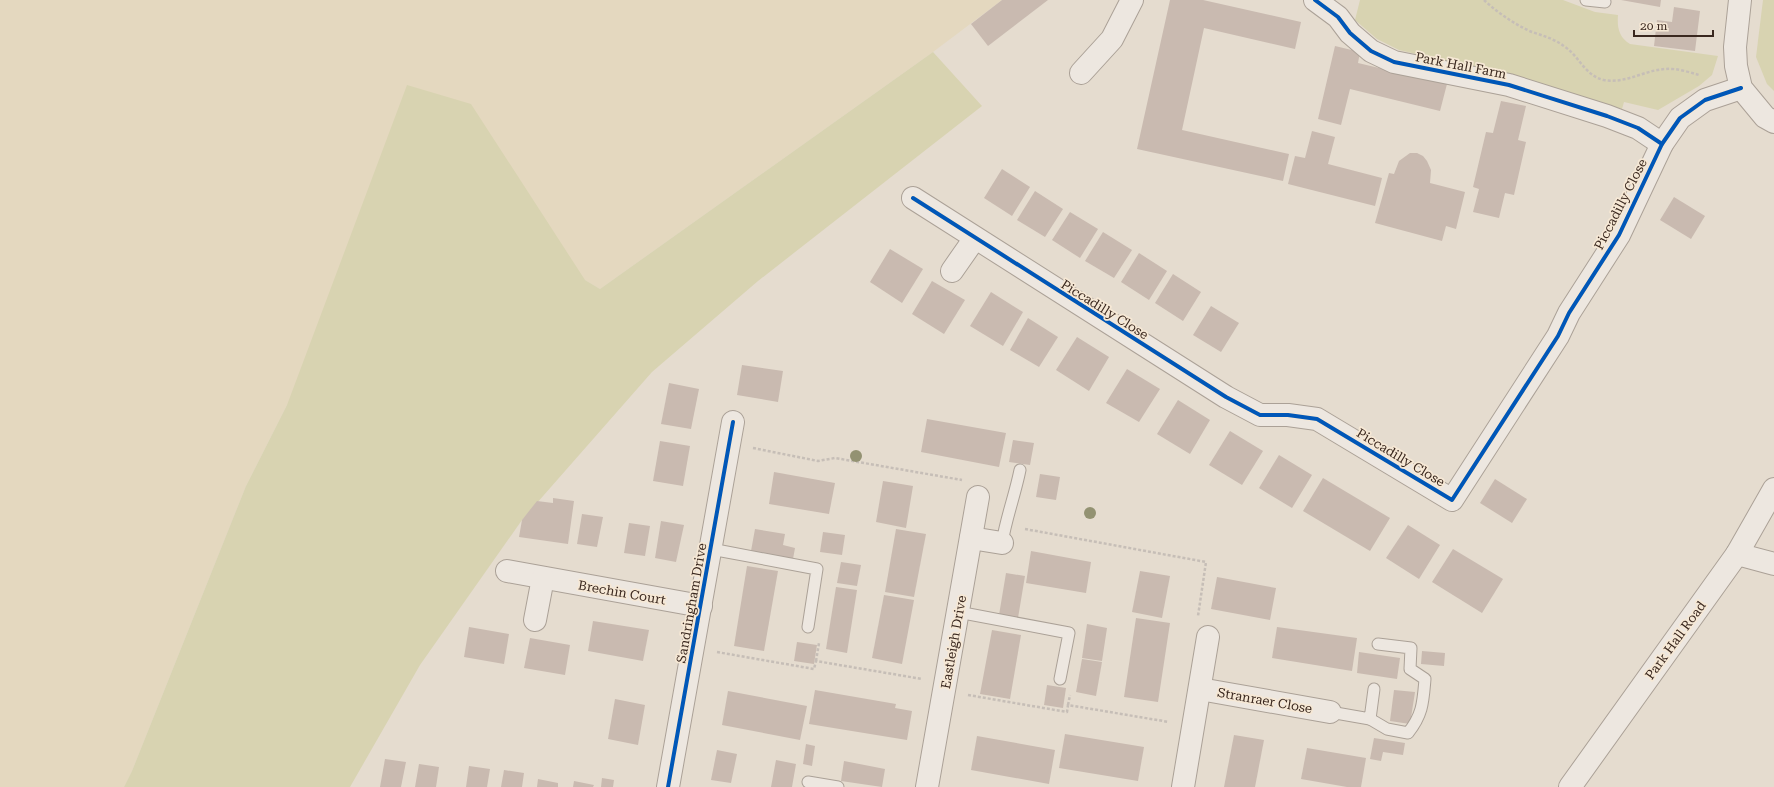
<svg xmlns="http://www.w3.org/2000/svg" width="1774" height="787" font-family="'Roboto Serif',serif">
  <style>
    .farmland { fill: #e4d8bf }
    .green { fill: #d8d3b1 }
    .building { fill: #c9bab0 }
    .lines { fill: none; stroke-linecap: round; stroke-linejoin: round }
    .lane-casing { stroke: #aba197; stroke-width: 13 }
    .street-casing { stroke: #aba197; stroke-width: 24 }
    .path { stroke: #c6beb7; stroke-width: 2.5; stroke-dasharray: 3 2; stroke-linecap: butt }
    .lane { stroke: #ede7e0; stroke-width: 11 }
    .street { stroke: #ede7e0; stroke-width: 22 }
    .cycleway-casing { stroke: #f6e8d5; stroke-width: 6 }
    .cycleway { stroke: #0057b8; stroke-width: 4 }
    .tree { fill: #939272 }
    .labels { text-anchor: middle; stroke-width: 3.5; stroke-linejoin: round; paint-order: stroke }
    .street-label { font-size: 13px; fill: #3a281f; stroke: #f6e8d5 }
  </style>
  <rect width="100%" height="100%" fill="#e5dccf"/>
  <path class="farmland" d="M0,0H1002L933,52L600,289L585,280L287,405L246,486L132,771L124,787H0Z"/>
  <g class="green">
    <path d="M1360,0H1563L1595,12L1618,15C1617,28 1619,37 1630,44L1718,56L1712,75L1699,86L1658,110L1624,102L1622,109L1514,77L1399,50L1377,39L1355,20Z"/>
    <path d="M1763,0H1774V91L1767,84L1756,57Z"/>
    <path d="M933,52L982,106L758,281L652,372L522,520L420,665L350,787H124L132,771L246,486L287,405L407,85L471,104L585,280L600,289Z"/>
  </g>
  <g class="building">
    <path d="M1002,0H1048L988,46L971,24Z"/>
    <path d="M1170,0H1203L1301,22L1295,49L1204,28L1182,130L1289,154L1283,181L1137,149Z"/>
    <path d="M1621,0H1661L1660,7Z"/>
    <path d="M1674,7L1700,11L1695,51L1654,46L1657,20L1672,22Z"/>
    <path d="M1335,46L1360,52L1358,63L1447,84L1440,111L1350,89L1341,125L1318,119Z"/>
    <path d="M1501,101L1526,106L1518,140L1526,142L1514,195L1505,193L1499,218L1473,212L1479,189L1473,187L1486,132L1493,133Z"/>
    <path d="M1312,131L1335,137L1328,164L1382,178L1375,206L1288,184L1295,156L1305,158Z"/>
    <path d="M1410,153H1417L1423,156L1427,161L1431,170L1430,183L1465,192L1456,229L1446,226L1442,241L1375,223L1389,173L1394,174L1399,161Z"/>
    <path d="M1002,169L1030,187L1012,216L984,198Z"/>
    <path d="M1035,191L1063,209L1045,237L1017,220Z"/>
    <path d="M1674,197L1705,216L1691,239L1660,220Z"/>
    <path d="M1070,212L1098,229L1080,258L1052,240Z"/>
    <path d="M1103,232L1132,250L1114,278L1085,261Z"/>
    <path d="M890,249L923,269L902,303L870,282Z"/>
    <path d="M1139,253L1167,271L1149,300L1121,282Z"/>
    <path d="M1173,274L1201,292L1183,321L1155,303Z"/>
    <path d="M932,281L965,300L944,334L912,314Z"/>
    <path d="M991,292L1023,312L1003,346L970,326Z"/>
    <path d="M1211,306L1239,323L1221,352L1193,335Z"/>
    <path d="M1028,318L1058,337L1039,367L1010,350Z"/>
    <path d="M1077,337L1109,357L1089,391L1056,370Z"/>
    <path d="M742,365L783,371L778,402L737,395Z"/>
    <path d="M1127,369L1160,389L1139,422L1106,403Z"/>
    <path d="M669,383L699,389L691,429L661,424Z"/>
    <path d="M1178,400L1210,420L1190,454L1157,434Z"/>
    <path d="M927,419L1006,433L999,467L921,452Z"/>
    <path d="M1230,431L1263,451L1242,485L1209,465Z"/>
    <path d="M1013,440L1034,443L1030,465L1009,462Z"/>
    <path d="M660,441L690,446L683,486L653,481Z"/>
    <path d="M1279,455L1312,475L1292,508L1259,488Z"/>
    <path d="M774,472L835,483L829,514L769,504Z"/>
    <path d="M1040,474L1060,477L1056,500L1036,497Z"/>
    <path d="M1323,478L1390,518L1370,551L1303,511Z"/>
    <path d="M1495,479L1527,499L1512,523L1480,503Z"/>
    <path d="M883,481L913,486L906,528L876,522Z"/>
    <path d="M553,498L574,501L568,544L519,537L522,520L537,501L553,503Z"/>
    <path d="M582,514L603,517L597,547L577,544Z"/>
    <path d="M661,521L684,525L676,562L655,558Z"/>
    <path d="M629,523L650,526L645,556L624,553Z"/>
    <path d="M1408,525L1440,545L1419,579L1386,558Z"/>
    <path d="M755,529L785,534L783,545L795,548L793,559L751,551Z"/>
    <path d="M896,529L926,534L914,597L885,592Z"/>
    <path d="M823,532L845,535L842,555L820,552Z"/>
    <path d="M1453,549L1503,579L1482,613L1432,582Z"/>
    <path d="M1031,551L1091,562L1086,593L1026,583Z"/>
    <path d="M841,562L861,565L857,586L837,583Z"/>
    <path d="M747,566L778,571L764,651L734,646Z"/>
    <path d="M1140,571L1170,576L1162,618L1132,612Z"/>
    <path d="M1006,573L1025,576L1018,618L999,615Z"/>
    <path d="M1217,577L1276,588L1270,620L1211,609Z"/>
    <path d="M836,587L857,590L847,653L826,649Z"/>
    <path d="M884,595L914,600L902,664L872,658Z"/>
    <path d="M1136,618L1170,623L1158,702L1124,697Z"/>
    <path d="M593,621L649,630L643,661L588,651Z"/>
    <path d="M1087,624L1107,628L1102,661L1082,658Z"/>
    <path d="M469,627L509,634L504,664L464,657Z"/>
    <path d="M1277,627L1357,638L1352,671L1272,658Z"/>
    <path d="M992,630L1021,635L1010,699L980,694Z"/>
    <path d="M530,638L570,645L565,675L524,668Z"/>
    <path d="M797,642L817,645L814,664L794,661Z"/>
    <path d="M1422,651L1445,653L1444,666L1421,664Z"/>
    <path d="M1359,652L1400,658L1397,679L1357,673Z"/>
    <path d="M1082,659L1102,662L1096,696L1076,692Z"/>
    <path d="M1047,685L1066,688L1063,708L1044,705Z"/>
    <path d="M815,690L896,704L895,708L912,711L907,740L809,724Z"/>
    <path d="M1394,690L1415,692L1410,724L1390,721Z"/>
    <path d="M728,691L807,706L800,740L722,725Z"/>
    <path d="M615,699L645,705L638,745L608,739Z"/>
    <path d="M1065,734L1144,747L1138,781L1059,768Z"/>
    <path d="M1234,735L1264,740L1255,787H1224Z"/>
    <path d="M977,736L1055,750L1049,784L971,770Z"/>
    <path d="M1374,738L1405,743L1403,755L1383,752L1381,761L1370,759Z"/>
    <path d="M806,744L815,746L812,766L803,764Z"/>
    <path d="M1307,748L1366,758L1361,787H1347L1301,779Z"/>
    <path d="M717,750L737,754L731,783L711,780Z"/>
    <path d="M385,759L406,762L401,787H380Z"/>
    <path d="M776,760L796,764L792,787H771Z"/>
    <path d="M844,761L885,769L882,787L841,781Z"/>
    <path d="M419,764L439,767L436,787H415Z"/>
    <path d="M469,766L490,769L487,787H466Z"/>
    <path d="M504,770L524,773L522,787H501Z"/>
    <path d="M602,778L614,780L613,787H601Z"/>
    <path d="M538,779L558,783V787H537Z"/>
    <path d="M574,781L594,785L593,787H573Z"/>
  </g>
  <g class="lines">
    <defs>
      <g id="lane">
        <path d="M1586,0L1605,2"/>
        <path d="M1002,543C1006,518 1015,495 1020,470"/>
        <path d="M711,549L817,569L808,627"/>
        <path d="M958,612L1069,633L1060,679"/>
        <path d="M1330,712L1370,719L1374,689"/>
        <path d="M1370,719L1387,729L1408,733C1423,714 1423,702 1425,679L1410,669L1411,648L1378,644"/>
        <path d="M808,782L838,787"/>
      </g>
      <g id="street">
        <path d="M1315,0L1338,17L1350,33L1371,51L1394,62L1509,85L1607,116L1638,128L1662,144"/>
        <path d="M1740,0L1735,47L1736,66L1741,88L1765,117L1774,122"/>
        <path d="M1081,73L1112,39L1132,0"/>
        <path d="M913,198L1226,397L1260,415H1288L1317,419L1452,500L1558,336L1569,313L1619,235L1662,144L1680,118L1705,100L1741,88"/>
        <path d="M952,271L975,238"/>
        <path d="M971,538L1002,543"/>
        <path d="M1737,554L1774,564"/>
        <path d="M507,571L701,606"/>
        <path d="M535,620L543,578"/>
        <path d="M1200,689L1330,712"/>
        <path d="M668,787L733,422"/>
        <path d="M927,787L978,497"/>
        <path d="M1183,787L1208,637"/>
        <path d="M1570,787L1737,554L1774,489"/>
      </g>
    </defs>
    <use href="#lane" class="lane-casing"/>
    <use href="#street" class="street-casing"/>
    <g class="path">
      <path d="M1484,0C1498,13 1514,24 1532,32C1544,36 1555,39 1565,47C1579,56 1585,76 1604,80C1626,84 1644,70 1666,69C1676,68 1689,72 1699,75"/>
      <path d="M753,448L818,461L835,458L962,480"/>
      <path d="M1025,529L1206,562L1198,616"/>
      <path d="M717,652L814,669L816,661L922,679"/>
      <path d="M816,661L819,643"/>
      <path d="M968,695L1067,712L1068,705L1169,722"/>
      <path d="M1068,705L1070,695"/>
    </g>
    <use href="#lane" class="lane"/>
    <use href="#street" class="street"/>
    <defs>
      <g id="cycleway">
        <path d="M1315,0L1338,17L1350,33L1371,51L1394,62L1509,85L1607,116L1638,128L1662,144"/>
        <path d="M913,198L1226,397L1260,415H1288L1317,419L1452,500L1558,336L1569,313L1619,235L1662,144L1680,118L1705,100L1741,88"/>
        <path d="M668,787L733,422"/>
      </g>
    </defs>
    <use href="#cycleway" class="cycleway-casing"/>
    <use href="#cycleway" class="cycleway"/>
  </g>
  <g class="tree">
    <circle cx="856" cy="456" r="6"/>
    <circle cx="1090" cy="513" r="6"/>
  </g>
  <g class="labels">
    <g class="street-label">
      <text transform="translate(1461 65) rotate(11)" y="5">Park Hall Farm</text>
      <text transform="translate(1620 204) rotate(-63)" y="5">Piccadilly Close</text>
      <text transform="translate(1105 309) rotate(32)" y="5">Piccadilly Close</text>
      <text transform="translate(1401 457) rotate(31)" y="5">Piccadilly Close</text>
      <text transform="translate(622 592) rotate(10)" y="5">Brechin Court</text>
      <text transform="translate(691 603) rotate(-80)" y="5">Sandringham Drive</text>
      <text transform="translate(1675 640) rotate(-54)" y="5">Park Hall Road</text>
      <text transform="translate(953 642) rotate(-80)" y="5">Eastleigh Drive</text>
      <text transform="translate(1265 700) rotate(10)" y="5">Stranraer Close</text>
    </g>
  </g>
  <path d="M1634 30v6h79v-6" fill="none" stroke="#3a281f" stroke-width="2"/>
  <text x="1640" y="30" font-size="12" fill="#3a281f" stroke="#f6e8d5" stroke-width="3" paint-order="stroke">20 m</text>
</svg>
